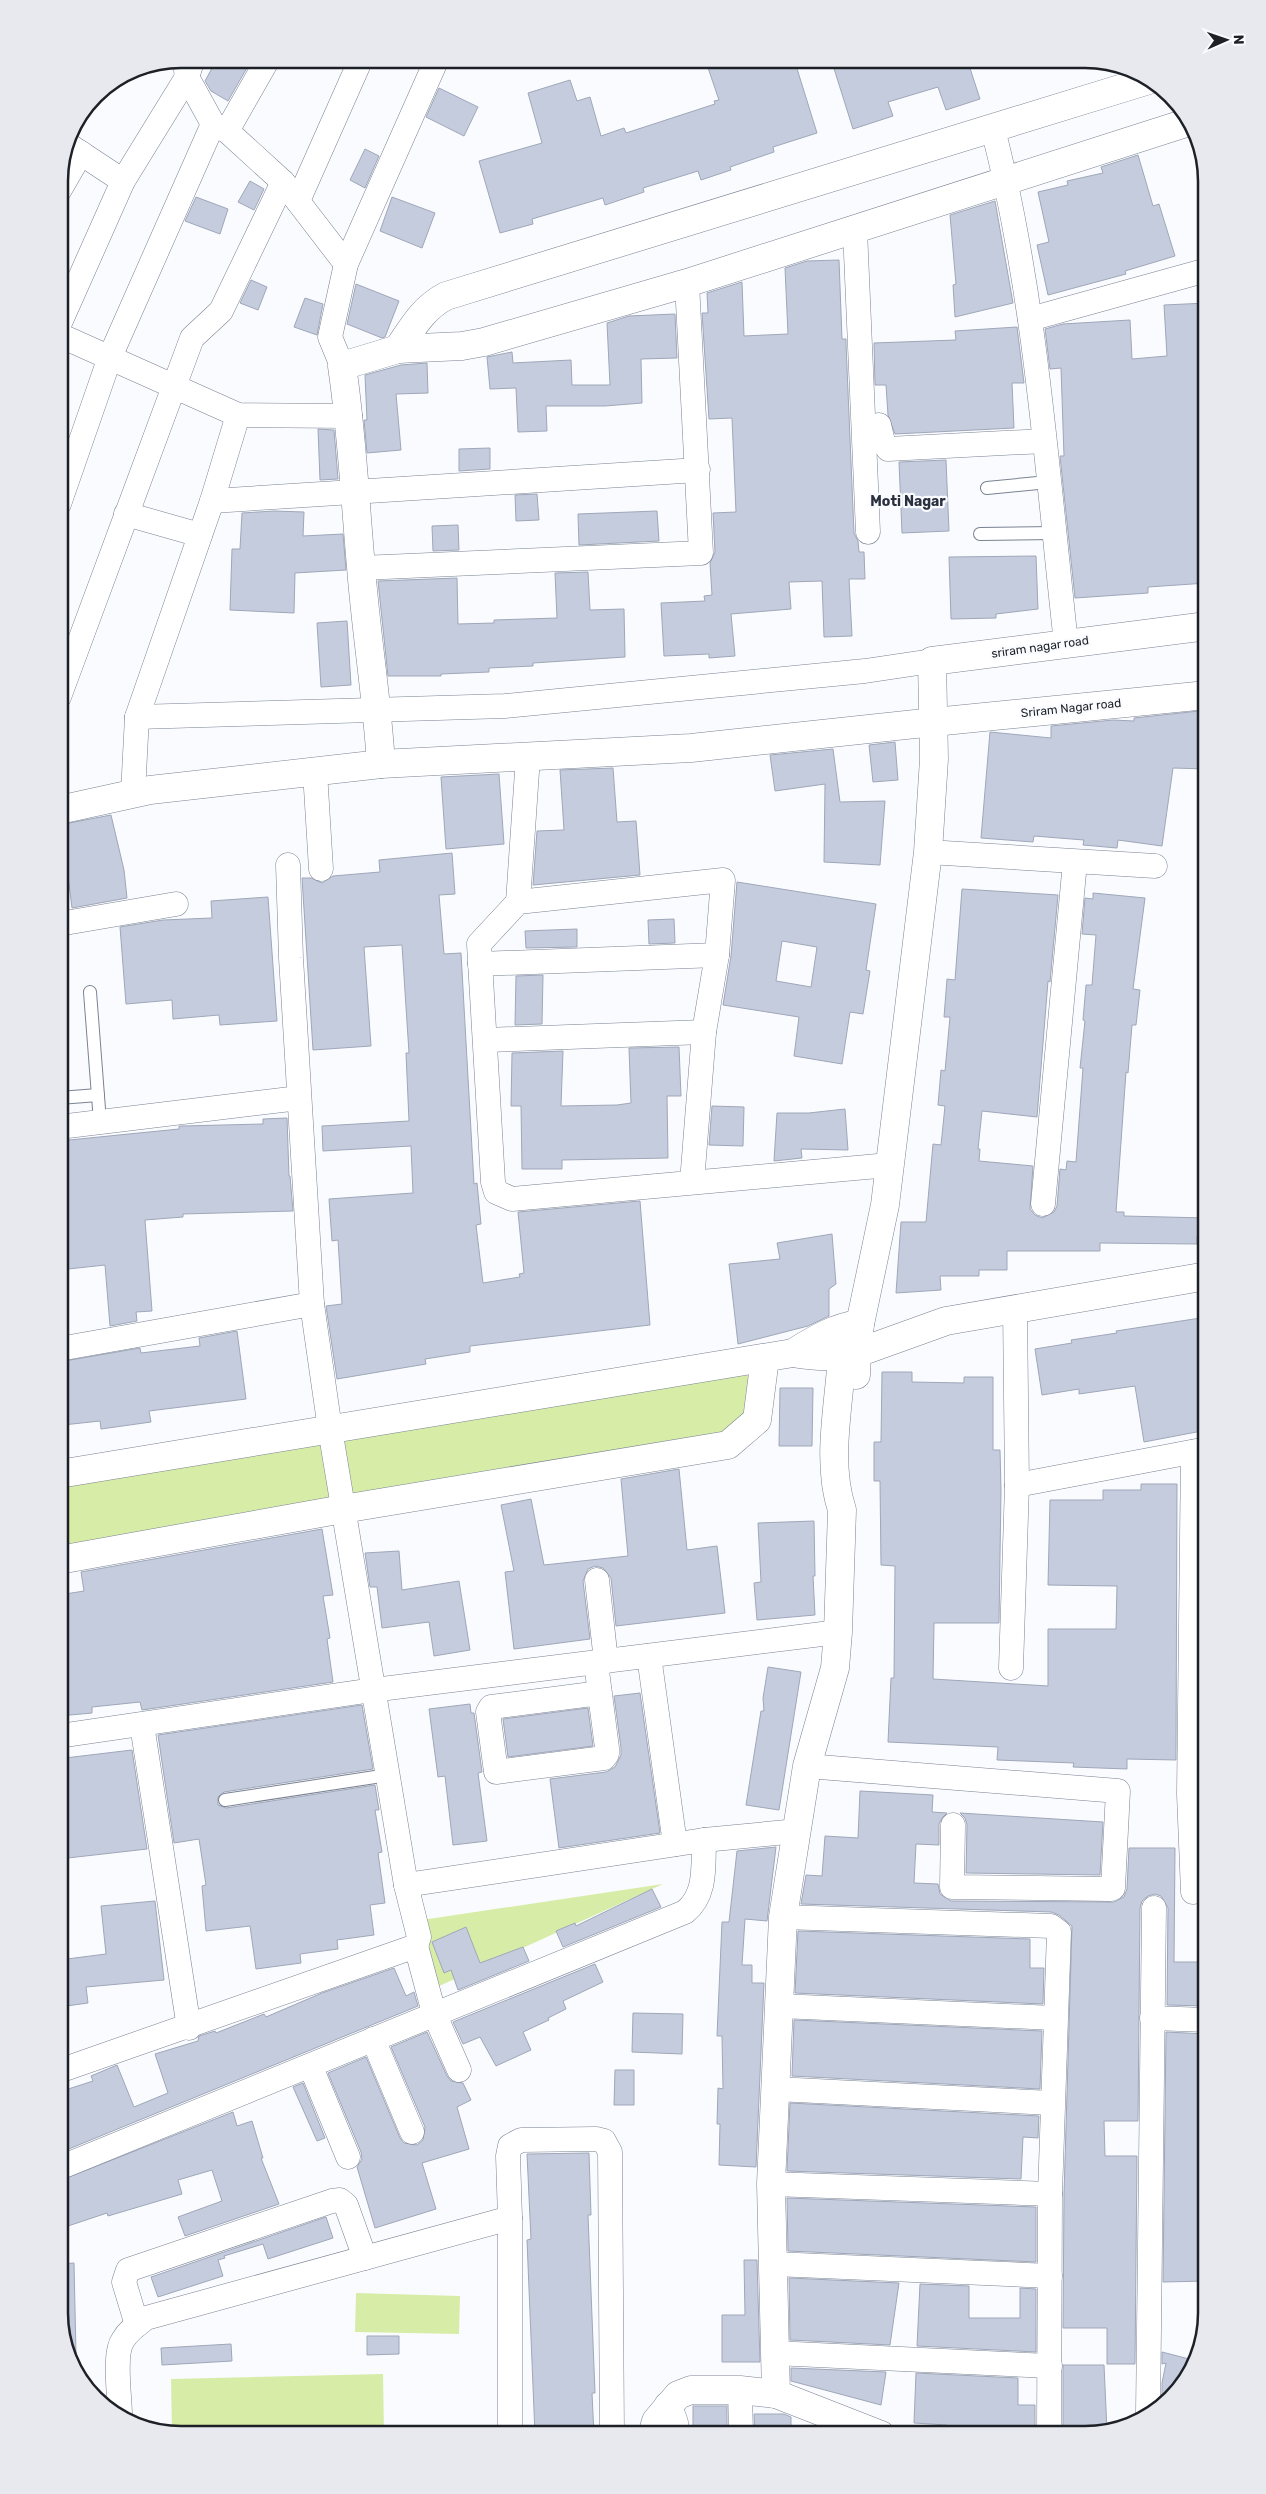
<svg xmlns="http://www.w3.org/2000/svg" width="1266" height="2494" font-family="Rubik,sans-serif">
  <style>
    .green { fill: #d7eda7 }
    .building { fill: #c4ccde; stroke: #9fa7b8; fill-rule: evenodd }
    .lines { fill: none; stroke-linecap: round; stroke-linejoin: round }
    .service-casing { stroke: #7a8292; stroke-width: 14 }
    .minor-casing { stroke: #7a8292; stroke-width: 25 }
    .tertiary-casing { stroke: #7a8292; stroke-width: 29 }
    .secondary-casing { stroke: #7a8292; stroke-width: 29 }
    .service { stroke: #fff; stroke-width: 12 }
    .minor { stroke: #fff; stroke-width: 24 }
    .tertiary { stroke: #fff; stroke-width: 28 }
    .secondary { stroke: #fff; stroke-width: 28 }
    .labels { text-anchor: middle; stroke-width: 4.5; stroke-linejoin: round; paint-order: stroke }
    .street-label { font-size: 12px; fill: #1d2026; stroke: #f9fbff }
    .neighbourhood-label { font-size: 14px; font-weight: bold; fill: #2a303e; stroke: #f9fbff }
    .rim { fill: none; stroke: #1d2026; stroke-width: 2.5 }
  </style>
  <rect width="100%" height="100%" fill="#f9fbff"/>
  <g class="green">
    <path d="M765,1358L757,1420L728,1445L59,1560V1474Z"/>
    <path d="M663,1884L435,1988L422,1920Z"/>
    <path d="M356,2293L460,2296L459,2334L355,2332Z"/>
    <path d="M383,2374L384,2435H172L171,2379Z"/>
  </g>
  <g class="building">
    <path d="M217,59H252L228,101L211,91L205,81Z"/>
    <path d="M705,59H794L817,133L773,147L774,152L730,167L731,170L701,180L698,171L643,188L644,192L605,205L603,198L532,219L533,224L500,233L479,161L542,143L528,93L570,80L577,101L590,97L601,136L624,128L626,133L715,104L714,101L719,100Z"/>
    <path d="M831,59H967L980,99L946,110L938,87L888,102L893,116L853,129Z"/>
    <path d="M439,88L478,107L464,136L426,117Z"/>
    <path d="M365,149L379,156L365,188L350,180Z"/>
    <path d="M1138,155L1153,206L1159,204L1175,256L1125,271L1126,274L1048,295L1037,245L1049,242L1038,192L1068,185L1067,181L1103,173L1101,167Z"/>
    <path d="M250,181L264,189L254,210L238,202Z"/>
    <path d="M196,197L228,209L220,234L185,221Z"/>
    <path d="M392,197L435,213L422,248L380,231Z"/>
    <path d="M995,201L1013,303L955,317L953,285L956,284L950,215Z"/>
    <path d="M839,260L842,339H846V344L854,533L858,541L859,552H864L865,579H849L852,636L824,637L822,581L789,582L791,609L731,614L735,656L709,658V654L664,656L661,603L705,601L704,596L712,595L710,563L715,552L713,513L736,512L732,418L709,419L702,313H708L707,293L742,282L744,336L788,334L785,268L807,261Z"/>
    <path d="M251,280L267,287L258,310L240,303Z"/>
    <path d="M356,284L399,301L385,337L382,338L347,324Z"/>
    <path d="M305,298L323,304L317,335L294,327Z"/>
    <path d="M1207,303V583L1148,587V593L1075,598L1060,456H1064L1061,368L1050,369L1045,329L1063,324L1130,320L1132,359L1167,356L1164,305Z"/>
    <path d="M675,314L677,358L641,359L642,403L605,406H546L547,431L518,432L516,388L490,389L487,357L512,352L513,363L571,360L572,385H610L607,323L629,316Z"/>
    <path d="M1017,327L1024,383H1012L1014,428L895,434L888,415L886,385H875L874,343L956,340L955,331Z"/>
    <path d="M427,363L428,393L396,394L401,450L367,453L364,420H367L365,375L401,365Z"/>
    <path d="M318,429L334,430L338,479L320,480Z"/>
    <path d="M490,448V469L459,471V449Z"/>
    <path d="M946,460L949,531L902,533L899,462Z"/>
    <path d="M537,494L539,520L516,521L515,495Z"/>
    <path d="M274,511L304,512L303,536L343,534L346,570L295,573L294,613L230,610L232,549H240L242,513Z"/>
    <path d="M657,511L659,541L579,545L578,514Z"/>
    <path d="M458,525L459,550L433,551L432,526Z"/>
    <path d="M1036,556L1038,609L996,614V618L951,619L949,557Z"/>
    <path d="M588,572L590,610L624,609L625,657L533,663V666L489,668V672L441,674V676H388L378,581L457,578L458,624L494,623V620L557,618L555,573Z"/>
    <path d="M347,621L351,685L321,687L317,623Z"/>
    <path d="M1199,711L1207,712V769L1173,768L1162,846L1118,840L1117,848L1083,845L1084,840L1034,836L1033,842L981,838L990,732L1051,738V726L1113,720L1134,721V718Z"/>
    <path d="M895,742L898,780L873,782L869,745Z"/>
    <path d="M833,749L840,802L885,801L880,865L824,862L825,784L775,791L770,755Z"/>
    <path d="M613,768L617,822L636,821L640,875L533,885L537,831L564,830L560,770Z"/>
    <path d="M499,774L504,844L446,849L441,777Z"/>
    <path d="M111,815L124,870L127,898L72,908L68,876L64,877L59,848V825Z"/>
    <path d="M452,853L455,894L439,895L444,954L461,953L474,1184L477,1183L481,1224L476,1225L483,1283L520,1277L519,1274L524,1273L518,1212L640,1201L650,1325L470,1346V1352L425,1359L426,1364L337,1379L326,1306L342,1304L338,1240L332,1241L329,1199L413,1193L411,1146L323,1151L322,1126L409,1121L406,1053H409L402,945L364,947L371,1046L313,1050L302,878H311L322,883L333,876L380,872L379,860Z"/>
    <path d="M737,882L876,904L866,970L870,971L863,1014L850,1012L842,1064L794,1056L799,1017L723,1005L731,956ZM782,941L817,947L811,987L776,981Z"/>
    <path d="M962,889L1058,895L1050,982L1048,981L1037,1117L982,1111L978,1149H980L979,1161L1033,1166L1030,1209L1035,1215L1042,1218L1054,1212L1057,1206L1060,1169L1066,1170L1067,1161L1076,1162L1083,1068H1080L1085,1021L1083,1020L1086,985H1092L1096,935L1082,934L1085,898L1093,899V893L1145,898L1133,989L1140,990L1136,1025H1132L1128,1073L1126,1072L1116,1212H1124V1216L1207,1218V1236H1197V1244L1100,1243V1251H1007V1270H979V1276H940L941,1290L896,1293L901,1222H926L933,1144L941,1145L945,1106L938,1105L941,1070L945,1071L950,1017H944L947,979L955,980Z"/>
    <path d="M268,897L277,1021L220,1025L219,1015L173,1019L172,1000L126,1004L120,927L163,920L212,918L211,901Z"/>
    <path d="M674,919L675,943L649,944L648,920Z"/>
    <path d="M577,929V947L526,948L525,931Z"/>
    <path d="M543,975L542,1024L515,1025L516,976Z"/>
    <path d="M679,1047L681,1096H667L668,1158L562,1160V1169H522L521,1106H511L512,1053L563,1051L561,1106L617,1105L631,1103L629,1048Z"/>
    <path d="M712,1106L744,1107L743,1146L709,1145Z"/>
    <path d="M845,1109L848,1150L801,1149L802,1158L774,1161L777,1113H809Z"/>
    <path d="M287,1118L289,1176H290L293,1211L183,1214V1217L145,1220L152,1311L136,1312L137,1321L110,1326L105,1265L59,1270V1141L179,1129V1126H183L263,1124V1119Z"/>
    <path d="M832,1234L836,1284L829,1289V1316L808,1326L738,1344L729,1264L780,1259L777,1243Z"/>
    <path d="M1207,1317V1430L1144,1442L1135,1386L1079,1394V1389L1042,1395L1035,1349L1072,1343L1071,1340L1117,1333L1116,1331Z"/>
    <path d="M237,1331L246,1399L149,1411L151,1422L101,1429L100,1421L63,1425L59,1396V1362L140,1348L141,1353L200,1346L199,1338Z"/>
    <path d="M882,1372H912V1382L964,1383V1377H993V1450H1000L1001,1491L999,1623H934L933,1679L1048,1686V1629H1116L1117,1586L1048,1585L1050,1500H1103V1490H1141V1484H1177L1176,1760L1127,1759V1769L1073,1767L1074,1763L997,1760L998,1747L888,1742L891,1678H894L895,1566L881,1565L880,1481H874V1442H881Z"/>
    <path d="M780,1388H813L812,1446H779Z"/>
    <path d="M679,1469L687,1550L717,1546L725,1613L616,1626L611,1578L603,1568L595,1566L588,1569L583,1581L590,1639L514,1649L505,1572L514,1571L501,1505L531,1499L544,1565L628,1556L621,1479Z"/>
    <path d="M814,1521L815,1576H813L815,1615L757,1620L754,1583L761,1582L758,1523Z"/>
    <path d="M322,1529L333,1595L323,1596L330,1638L327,1639L333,1682L142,1710L140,1702L92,1707V1713L59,1716V1595L84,1591L81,1572Z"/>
    <path d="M1206,1537H1207V1581H1205Z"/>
    <path d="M399,1551L402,1590L459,1581L470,1650L434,1656L429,1622L382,1628L377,1587H370L365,1553Z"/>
    <path d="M768,1667L801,1672L779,1810L746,1805L761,1711H764L763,1698Z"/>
    <path d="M640,1693L660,1833L559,1848L550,1779L606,1772L615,1767L621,1755V1748L614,1696Z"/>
    <path d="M470,1704L471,1713H474L482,1772L478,1773L487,1841L453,1845L445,1776L438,1777L429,1709Z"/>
    <path d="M362,1705L373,1769L224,1792L218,1797V1805L226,1808L375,1785L379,1810H375L382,1852L378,1853L385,1903L370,1905L374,1935L337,1940L338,1949L300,1954L301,1963L256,1969L250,1926L206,1931L202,1886L206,1885L199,1839L174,1843L158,1735Z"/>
    <path d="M588,1708L593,1746L508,1757L503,1719Z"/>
    <path d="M132,1750L147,1849L59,1859V1773H67L65,1758Z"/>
    <path d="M860,1791L933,1795L932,1812L947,1813L942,1818L939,1824V1845L916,1844L914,1883L938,1884L940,1894L951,1901L1114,1902L1124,1897L1127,1889L1129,1848H1175L1174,1962H1206L1207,2006L1167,2005L1168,1908L1161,1896L1155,1894L1148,1896L1142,1901L1140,1908L1138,2121H1104L1105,2156H1137L1135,2364H1107V2328H1063L1064,2194L1072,1926L1059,1915L1051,1912L801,1904L806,1875L822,1876L825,1836L858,1838Z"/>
    <path d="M960,1813L1103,1822L1100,1875L966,1873L967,1825L965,1818Z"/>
    <path d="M776,1847L767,1921L745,1919L742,1965H752V1983H764L756,2167L719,2165L720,2124H717L718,2088L723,2089L722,2036H717L722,1922H729L737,1851Z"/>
    <path d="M652,1889L661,1907L563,1947L556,1931L575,1923L576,1926Z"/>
    <path d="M155,1901L164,1980L86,1987L88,2003L59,2007V1960L106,1954L101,1906Z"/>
    <path d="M466,1927L480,1963L523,1947L529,1961L458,1990L451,1970L444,1973L432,1942Z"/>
    <path d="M798,1931L1030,1939V1968H1044L1043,2004L795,1993Z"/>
    <path d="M595,1964L603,1982L563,2001L566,2009L548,2018L549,2020L523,2032L531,2050L496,2066L480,2037L463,2044L453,2022Z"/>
    <path d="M394,1968L406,1996L414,1992L418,2006L59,2153V2092L93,2081L91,2076L117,2065L134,2107L168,2093L155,2054L198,2041L199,2036L215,2031L216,2033L264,2014L266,2017L322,1993Z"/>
    <path d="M633,2013L683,2014L682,2054L632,2052Z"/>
    <path d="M794,2020L1042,2031L1040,2089L792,2076Z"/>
    <path d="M427,2032L447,2076L451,2081L463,2083L471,2100L457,2107L469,2149L422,2163L436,2209L375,2228L357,2167L362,2159L361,2152L328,2073L366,2057L400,2138L404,2143L417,2145L423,2140L425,2127L391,2047Z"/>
    <path d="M1166,2032L1207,2034V2281L1163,2282Z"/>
    <path d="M615,2070H634V2105H614Z"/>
    <path d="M303,2083L325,2138L317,2141L293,2087Z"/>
    <path d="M790,2103L1039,2116L1038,2138L1023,2137L1021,2179L787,2171Z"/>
    <path d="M233,2112L237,2126L252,2121L263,2158H261L279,2204L185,2236L178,2217L222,2201L212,2170L178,2180L182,2194L108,2216L107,2213L59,2229V2181Z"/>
    <path d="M589,2153L591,2215H588L595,2393H592L594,2435H535L527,2240L531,2239L527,2154Z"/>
    <path d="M787,2198L1036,2207V2262L788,2251Z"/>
    <path d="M326,2217L333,2238L268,2259L263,2244L224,2256L225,2258L218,2260L223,2276L158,2297L151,2277Z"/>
    <path d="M744,2260H757L760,2362H722V2315H745Z"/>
    <path d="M74,2263L76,2354L67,2355L59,2313V2264Z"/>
    <path d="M789,2278L899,2283L890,2345L790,2340Z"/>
    <path d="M920,2284L969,2286V2318H1020V2288L1036,2289V2352L917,2346Z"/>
    <path d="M367,2336H399V2354L367,2355Z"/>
    <path d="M231,2344L232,2361L162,2365L161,2348Z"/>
    <path d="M1162,2352L1193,2360L1187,2381L1162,2401V2383L1166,2363L1162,2364Z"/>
    <path d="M1063,2365H1104L1107,2431L1085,2435H1063Z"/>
    <path d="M791,2368L886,2372L881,2405L791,2381Z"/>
    <path d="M916,2373L1018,2378V2405H1035V2435H947V2425L914,2423Z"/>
    <rect x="693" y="2406" width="34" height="29"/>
    <path d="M754,2414H784L791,2417V2435H755Z"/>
  </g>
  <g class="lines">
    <defs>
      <g id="service">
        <path d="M987,488L1048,482"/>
        <path d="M980,534L1054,533"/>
        <path d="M90,992L100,1122"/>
        <path d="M59,1098L98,1095"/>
        <path d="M225,1800L388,1775"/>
      </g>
      <g id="minor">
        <path d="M185,63L187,77L213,124L227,131L283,182L346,264"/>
        <path d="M993,129C1036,297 1047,472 1066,643"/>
        <path d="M227,131L268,59"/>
        <path d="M67,144L123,181"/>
        <path d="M59,191L81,153"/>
        <path d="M298,201L361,59"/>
        <path d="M855,230L868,532"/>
        <path d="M1030,319L1207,270"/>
        <path d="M59,325L123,181L187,77L193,59"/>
        <path d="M59,335L238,415L350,416"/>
        <path d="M342,366L330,337L346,264L437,59"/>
        <path d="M879,425L883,442L888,449L1044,441"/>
        <path d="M212,501L698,470"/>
        <path d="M59,504L110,357L213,124"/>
        <path d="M126,514L200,535"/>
        <path d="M361,568L701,553L687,283"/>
        <path d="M59,697L192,338L221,311L283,182"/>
        <path d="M137,717L505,706L865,671L932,661"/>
        <path d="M315,772L321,869"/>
        <path d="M133,793L137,717L212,501L238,415"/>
        <path d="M928,852L1155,866"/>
        <path d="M518,902L528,757"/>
        <path d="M59,924L176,904"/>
        <path d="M480,964L717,955"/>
        <path d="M486,1040L704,1032"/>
        <path d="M59,1127L299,1098"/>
        <path d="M692,1182L704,1032L717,955L723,880L518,902L479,944L493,1182L496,1192L512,1199L889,1165"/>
        <path d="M1043,1204L1075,862"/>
        <path d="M59,1349L312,1304"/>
        <path d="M1017,1485L1207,1449"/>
        <path d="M597,1580L606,1661"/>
        <path d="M649,1656L675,1844"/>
        <path d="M596,1663L607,1748V1754L604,1758L496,1772L488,1712L491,1707L600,1693"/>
        <path d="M1011,1668L1017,1485L1015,1308"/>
        <path d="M142,1725L189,2028"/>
        <path d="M59,1736L373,1690L838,1632"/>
        <path d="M807,1766L1118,1791L1113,1888L1110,1889L952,1887L953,1825"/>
        <path d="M406,1885L704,1840L797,1831"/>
        <path d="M1193,1892L1189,1794L1193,1452"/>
        <path d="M783,1917L1051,1926L1059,1932L1050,2194L1049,2435"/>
        <path d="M416,1946L434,2013L459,2070"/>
        <path d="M780,2006L1054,2018"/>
        <path d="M1152,2018L1207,2020"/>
        <path d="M373,2039L412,2132"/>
        <path d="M311,2067L348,2157"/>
        <path d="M59,2071L416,1946L419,1937L406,1885L330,1429L312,1304L291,958L288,865"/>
        <path d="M776,2089L1052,2103"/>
        <path d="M59,2168L685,1912C707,1894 703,1866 704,1840"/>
        <path d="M771,2184L1050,2194"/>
        <path d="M774,2264L1050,2276"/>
        <path d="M137,2325L124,2282L128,2270L332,2201L340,2200L346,2205L365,2258"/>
        <path d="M774,2353L1050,2366"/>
        <path d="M740,2390L741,2435"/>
        <path d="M1148,2413L1154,1908"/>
        <path d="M120,2415C120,2397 113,2354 123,2340C128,2331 137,2325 146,2318L510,2218"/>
        <path d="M510,2435V2218L508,2156L510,2146L521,2140L596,2139L604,2141L610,2152L612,2435"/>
      </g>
      <g id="tertiary">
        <path d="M398,349C412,328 423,308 446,296L1149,80"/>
        <path d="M381,764C377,698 366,633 361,567C355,500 352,433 342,366L398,349L462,346L484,342L687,283L1189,122"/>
        <path d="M59,810L150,790L381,764L691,748L934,722"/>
        <path d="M856,1375L857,1353L946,1321L1207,1276"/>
        <path d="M776,2394L771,2184L783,1917L807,1766L835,1668L838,1632L842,1510C826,1462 839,1406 842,1356"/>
      </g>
      <g id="secondary">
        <path d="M934,722L1207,695"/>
        <path d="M793,1353C815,1357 835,1358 857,1353L860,1324L885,1205L928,852L934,759L932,661L1207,626"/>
        <path d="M59,1474L793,1353C814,1340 835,1327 860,1324"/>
        <path d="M59,1560L343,1509L728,1445L757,1420L765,1358"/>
        <path d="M668,2406L674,2423V2435"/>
        <path d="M652,2435L656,2421L678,2395L691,2390H740L776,2394L881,2435"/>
      </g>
    </defs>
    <use href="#service" class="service-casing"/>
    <use href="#minor" class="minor-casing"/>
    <use href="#tertiary" class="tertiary-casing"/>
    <use href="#secondary" class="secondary-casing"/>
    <use href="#service" class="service"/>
    <use href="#minor" class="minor"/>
    <use href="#tertiary" class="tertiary"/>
    <use href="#secondary" class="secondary"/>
  </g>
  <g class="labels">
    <g class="street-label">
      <text transform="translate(1040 647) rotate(-8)" y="4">sriram nagar road</text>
      <text transform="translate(1071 708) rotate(-6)" y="4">Sriram Nagar road</text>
    </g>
    <g class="neighbourhood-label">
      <text x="908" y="506">Moti Nagar</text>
    </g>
  </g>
  <path d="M0 0H1266V2494H0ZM181 68H1085A113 113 0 0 1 1198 181V2313A113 113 0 0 1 1085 2426H181A113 113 0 0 1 68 2313V181A113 113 0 0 1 181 68Z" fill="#e7e9ee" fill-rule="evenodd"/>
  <path class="rim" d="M181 68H1085A113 113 0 0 1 1198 181V2313A113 113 0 0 1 1085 2426H181A113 113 0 0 1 68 2313V181A113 113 0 0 1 181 68Z"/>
  <g transform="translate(1226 40) rotate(88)" stroke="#f9fbff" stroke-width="4" paint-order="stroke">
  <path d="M0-4L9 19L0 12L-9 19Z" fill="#1d2026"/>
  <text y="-8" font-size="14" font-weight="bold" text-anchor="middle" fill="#1d2026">N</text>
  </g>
</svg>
